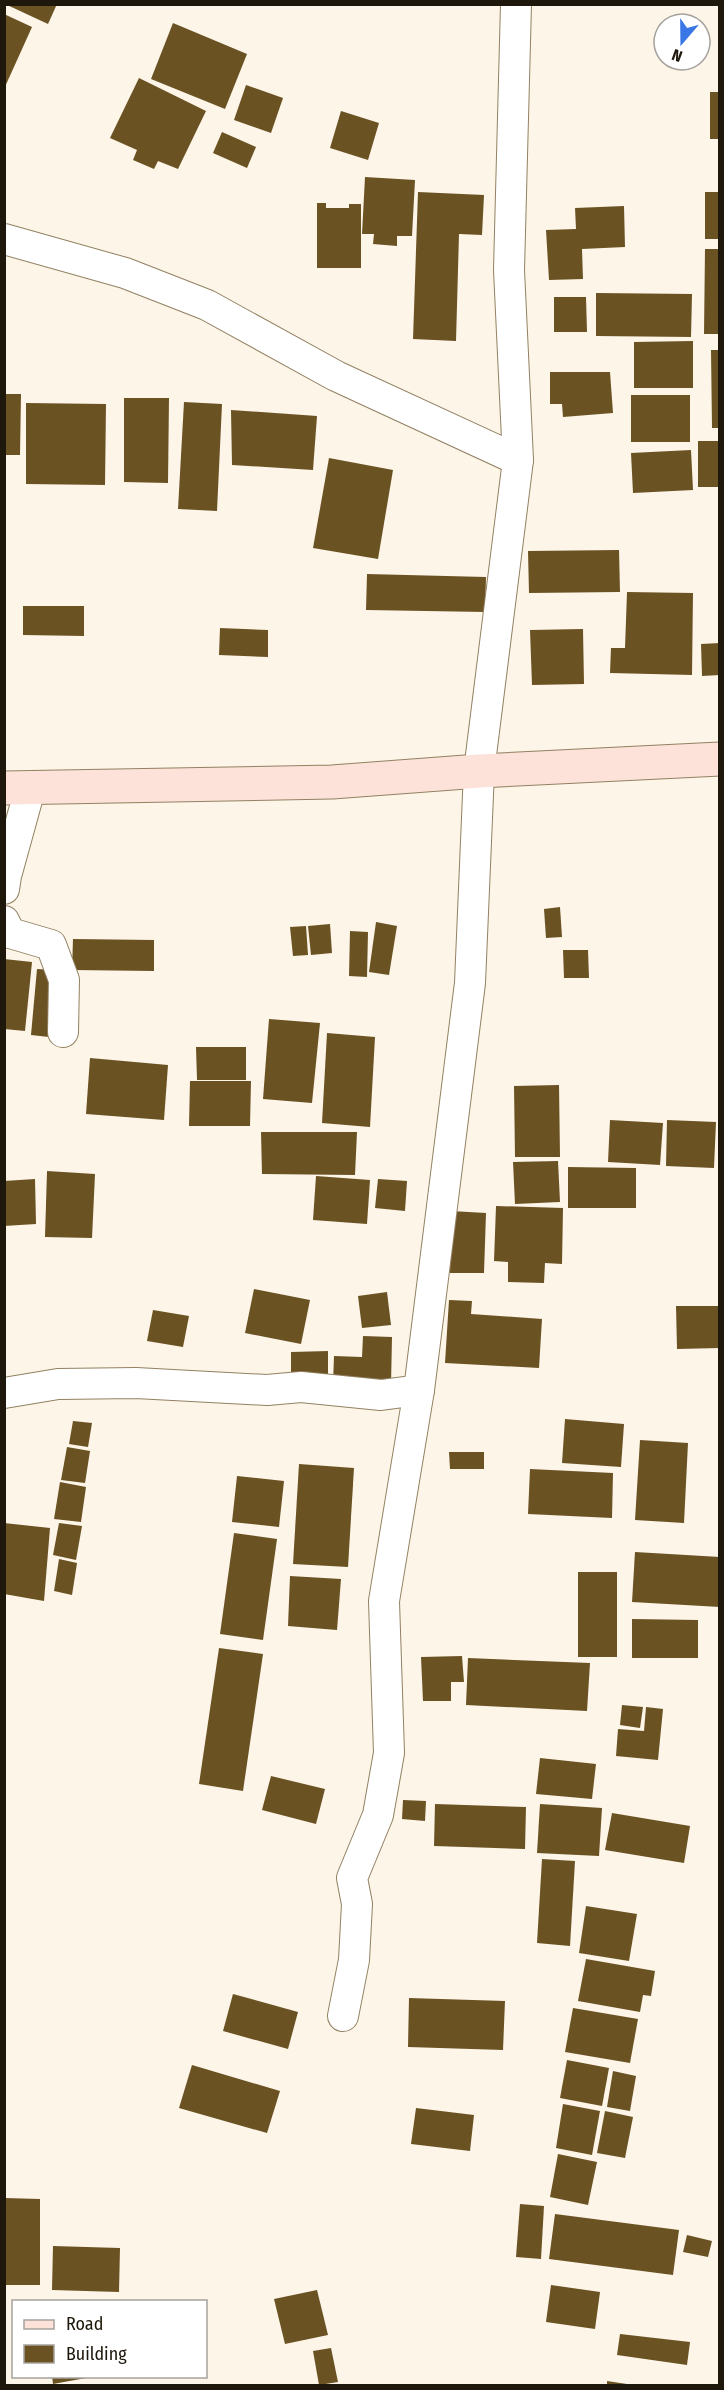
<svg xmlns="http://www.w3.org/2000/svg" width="724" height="2390" font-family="'Fira Sans Condensed',sans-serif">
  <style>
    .building { fill: #6b5223 }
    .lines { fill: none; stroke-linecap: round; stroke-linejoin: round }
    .street-casing { stroke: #928162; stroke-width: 32 }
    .secondary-casing { stroke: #928162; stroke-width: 35 }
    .street { stroke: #fff; stroke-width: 30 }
    .secondary { stroke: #fde2da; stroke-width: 33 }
  </style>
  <rect width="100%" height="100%" fill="#fdf5e8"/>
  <g class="building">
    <path d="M5,4H57L48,24Z"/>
    <path d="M4,14L32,27L4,89Z"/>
    <path d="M173,23L247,54L225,109L151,79Z"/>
    <path d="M139,78L206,111L178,169L158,161L154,169L133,160L137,150L110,138Z"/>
    <path d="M246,85L283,98L271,133L234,120Z"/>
    <rect x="710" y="92" width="10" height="47"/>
    <path d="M341,111L379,123L368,160L330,148Z"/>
    <path d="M222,132L256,147L247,168L213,153Z"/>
    <path d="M365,177L415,180L412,236H397V246L373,244L374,234H362Z"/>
    <path d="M418,192L484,195L482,235L459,234L456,341L413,339Z"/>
    <rect x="705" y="192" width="15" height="47"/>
    <path d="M317,203H326V208H349V204H361V268H317Z"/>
    <path d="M624,206L625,247L582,249L583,279L549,280L546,230L576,229L575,208Z"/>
    <path d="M705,249H720V334H704Z"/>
    <path d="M596,293L692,294L691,337L596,336Z"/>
    <path d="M554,297H586L587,332H554Z"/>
    <path d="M693,341V388H634V342Z"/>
    <path d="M711,350H720V428H712Z"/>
    <path d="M550,372H610L613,413L563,417L562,404H550Z"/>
    <path d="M4,394H21L20,455H4Z"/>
    <rect x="631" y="395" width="59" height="47"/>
    <path d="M124,398H169L168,483L124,482Z"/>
    <path d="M184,402L222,404L217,511L178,509Z"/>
    <path d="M26,403L106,404L105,485L26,484Z"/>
    <path d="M231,410L317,416L313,470L232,465Z"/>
    <rect x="698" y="441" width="22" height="46"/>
    <path d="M691,450L693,490L633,493L631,453Z"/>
    <path d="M329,458L393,470L378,559L313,548Z"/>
    <path d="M619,550L620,592L529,593L528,551Z"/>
    <path d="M367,574L486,577L485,612L366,610Z"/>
    <path d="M627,592L693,593L692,675L610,673L611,648H625Z"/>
    <path d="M23,606H84V636L23,635Z"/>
    <path d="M220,628L268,630V657L219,655Z"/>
    <path d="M583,629L584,684L532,685L530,630Z"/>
    <path d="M720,643V675L702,676L701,644Z"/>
    <path d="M560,907L562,937L546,938L544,909Z"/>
    <path d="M376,922L397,926L389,975L369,972Z"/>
    <path d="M330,924L332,953L311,955L308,926Z"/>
    <path d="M306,926L308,955L293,956L290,927Z"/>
    <path d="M350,931L368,932L367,977L349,976Z"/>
    <path d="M73,939L154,940V971L72,970Z"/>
    <path d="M563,950H588L589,978H564Z"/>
    <path d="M4,959L32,962L25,1031L4,1029Z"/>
    <path d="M37,969L55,970L49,1037L31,1035Z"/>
    <path d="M269,1019L320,1023L312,1103L263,1099Z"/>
    <path d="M327,1033L375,1037L370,1127L322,1123Z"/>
    <path d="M196,1047H246V1080H197Z"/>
    <path d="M90,1058L168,1065L164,1120L86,1114Z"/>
    <path d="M190,1081H251L250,1126H189Z"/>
    <path d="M559,1085L560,1157H515L514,1086Z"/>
    <path d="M610,1120L663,1123L660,1165L608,1162Z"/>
    <path d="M667,1120L716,1122L714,1168L666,1166Z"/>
    <path d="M261,1132H357L355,1175L262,1174Z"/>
    <path d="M558,1161L560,1202L515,1204L513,1162Z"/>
    <path d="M568,1167L636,1168V1208H568Z"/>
    <path d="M47,1171L95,1174L92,1238L45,1237Z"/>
    <path d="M316,1176L370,1180L367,1224L313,1220Z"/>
    <path d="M35,1179L36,1224L4,1226V1181Z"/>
    <path d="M378,1179L407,1181L405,1211L375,1208Z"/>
    <path d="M496,1206L563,1208L562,1264L545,1263L544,1283L508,1282V1262L494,1261Z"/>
    <path d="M451,1211L486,1213L484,1273H450Z"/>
    <path d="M254,1289L310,1300L301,1344L245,1333Z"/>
    <path d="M387,1292L391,1325L362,1328L358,1296Z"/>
    <path d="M449,1300L472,1301L471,1314L542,1319L539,1368L445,1363Z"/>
    <path d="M676,1306H720V1348L677,1349Z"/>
    <path d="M153,1310L189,1316L183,1347L147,1341Z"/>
    <path d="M363,1336L392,1337L391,1385L333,1384L334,1356L362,1357Z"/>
    <path d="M328,1351V1380H291V1352Z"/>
    <path d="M565,1419L624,1424L621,1467L562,1463Z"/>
    <path d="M73,1421L92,1423L88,1447L69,1444Z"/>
    <path d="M640,1440L688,1443L684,1523L635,1520Z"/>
    <path d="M67,1447L90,1451L85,1483L61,1480Z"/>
    <path d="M449,1452H484V1469H450Z"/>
    <path d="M299,1464L354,1468L348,1567L293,1564Z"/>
    <path d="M530,1469L613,1473L612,1518L528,1514Z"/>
    <path d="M237,1476L284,1481L279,1527L232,1522Z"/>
    <path d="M60,1482L86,1487L81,1522L54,1519Z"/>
    <path d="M4,1523L50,1528L44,1601L4,1594Z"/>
    <path d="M59,1523L82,1526L76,1560L53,1555Z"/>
    <path d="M234,1533L277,1539L263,1640L220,1634Z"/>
    <path d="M635,1552L720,1557V1607L632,1602Z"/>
    <path d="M59,1559L77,1563L72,1595L54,1591Z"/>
    <rect x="578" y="1572" width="39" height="85"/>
    <path d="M290,1576L341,1579L337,1630L288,1626Z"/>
    <path d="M632,1619L698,1620V1658H632Z"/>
    <path d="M219,1648L263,1654L243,1791L199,1784Z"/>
    <path d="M462,1656L464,1682H451V1701H423L421,1657Z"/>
    <path d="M468,1658L590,1663L587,1711L466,1705Z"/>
    <path d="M622,1705L643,1707L640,1728L620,1725Z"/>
    <path d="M646,1707L663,1709L658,1760L616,1756L618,1729L644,1731Z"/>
    <path d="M540,1758L596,1764L592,1799L536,1794Z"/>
    <path d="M271,1776L325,1789L316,1824L262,1810Z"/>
    <path d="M403,1800L426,1801L425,1821L402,1819Z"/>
    <path d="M435,1804L526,1807L525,1849L434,1846Z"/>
    <path d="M540,1804L602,1808L599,1856L537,1853Z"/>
    <path d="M612,1813L690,1826L684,1863L605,1850Z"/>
    <path d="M542,1859L575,1861L570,1946L537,1943Z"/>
    <path d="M586,1906L637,1914L629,1961L579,1953Z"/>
    <path d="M586,1959L655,1971L651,1996L643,1995L640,2012L578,2001Z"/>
    <path d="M233,1994L298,2012L288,2049L223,2031Z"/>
    <path d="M409,1998L505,2001L503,2050L408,2047Z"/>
    <path d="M573,2008L638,2019L630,2063L565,2052Z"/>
    <path d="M567,2060L609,2068L602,2106L560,2098Z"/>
    <path d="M192,2065L280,2091L267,2133L179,2108Z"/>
    <path d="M613,2071L636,2076L630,2111L607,2107Z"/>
    <path d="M563,2104L600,2111L592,2155L556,2148Z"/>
    <path d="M416,2108L474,2115L470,2151L411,2144Z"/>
    <path d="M605,2111L633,2117L625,2158L597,2153Z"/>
    <path d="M558,2154L597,2162L588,2205L550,2197Z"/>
    <path d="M5,2198L40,2199V2285H5Z"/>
    <path d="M520,2204L544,2206L541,2259L516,2257Z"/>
    <path d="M555,2214L679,2230L673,2275L549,2259Z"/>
    <path d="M687,2235L712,2241L708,2257L683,2252Z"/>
    <path d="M53,2246L120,2248L119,2292L52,2290Z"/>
    <path d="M551,2285L600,2292L595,2329L546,2322Z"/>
    <path d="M317,2290L328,2335L285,2344L274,2299Z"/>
    <path d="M620,2334L690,2342L687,2365L617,2355Z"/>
    <path d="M331,2348L338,2382L319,2385L313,2351Z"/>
    <path d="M52,2376H86V2378L53,2384Z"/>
    <path d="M607,2381L627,2384V2386H607Z"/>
  </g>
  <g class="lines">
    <defs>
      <g id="street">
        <path d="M4,239L125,273L207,305L336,376L518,460"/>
        <path d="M4,889L6,876L30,789"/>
        <path d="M4,921L10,933L51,945L64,980L63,1032"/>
        <path d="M4,1393L58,1384L136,1383L267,1390L301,1387L381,1395L419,1390"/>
        <path d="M343,2016L354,1960L357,1904L352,1878L378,1815L389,1753L384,1601L419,1390L470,983L479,771L518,460L509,270L516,4"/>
      </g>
      <path id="secondary" d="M4,788L332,782L479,771L720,759"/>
    </defs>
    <use href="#street" class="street-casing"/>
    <use href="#secondary" class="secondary-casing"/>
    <use href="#street" class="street"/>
    <use href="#secondary" class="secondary"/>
  </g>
  <rect width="724" height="2390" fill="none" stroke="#1e170b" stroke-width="12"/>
  <rect x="12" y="2300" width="195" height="78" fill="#ffffff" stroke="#a5a29d" stroke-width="1.5"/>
  <rect x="24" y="2320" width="30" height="9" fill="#fde2da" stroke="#a5a29d" stroke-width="1.5"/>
  <text x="66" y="2330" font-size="18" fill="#1e170b">Road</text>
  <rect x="24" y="2345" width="30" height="18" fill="#6b5223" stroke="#a5a29d" stroke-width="1.5"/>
  <text x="66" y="2360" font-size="18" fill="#1e170b">Building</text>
  <g transform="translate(682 42) rotate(200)"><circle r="28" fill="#ffffff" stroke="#a5a29d" stroke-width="1.5"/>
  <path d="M0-4.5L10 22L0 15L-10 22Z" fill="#3877e5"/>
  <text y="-9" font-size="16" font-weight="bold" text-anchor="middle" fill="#1e170b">N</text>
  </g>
</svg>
